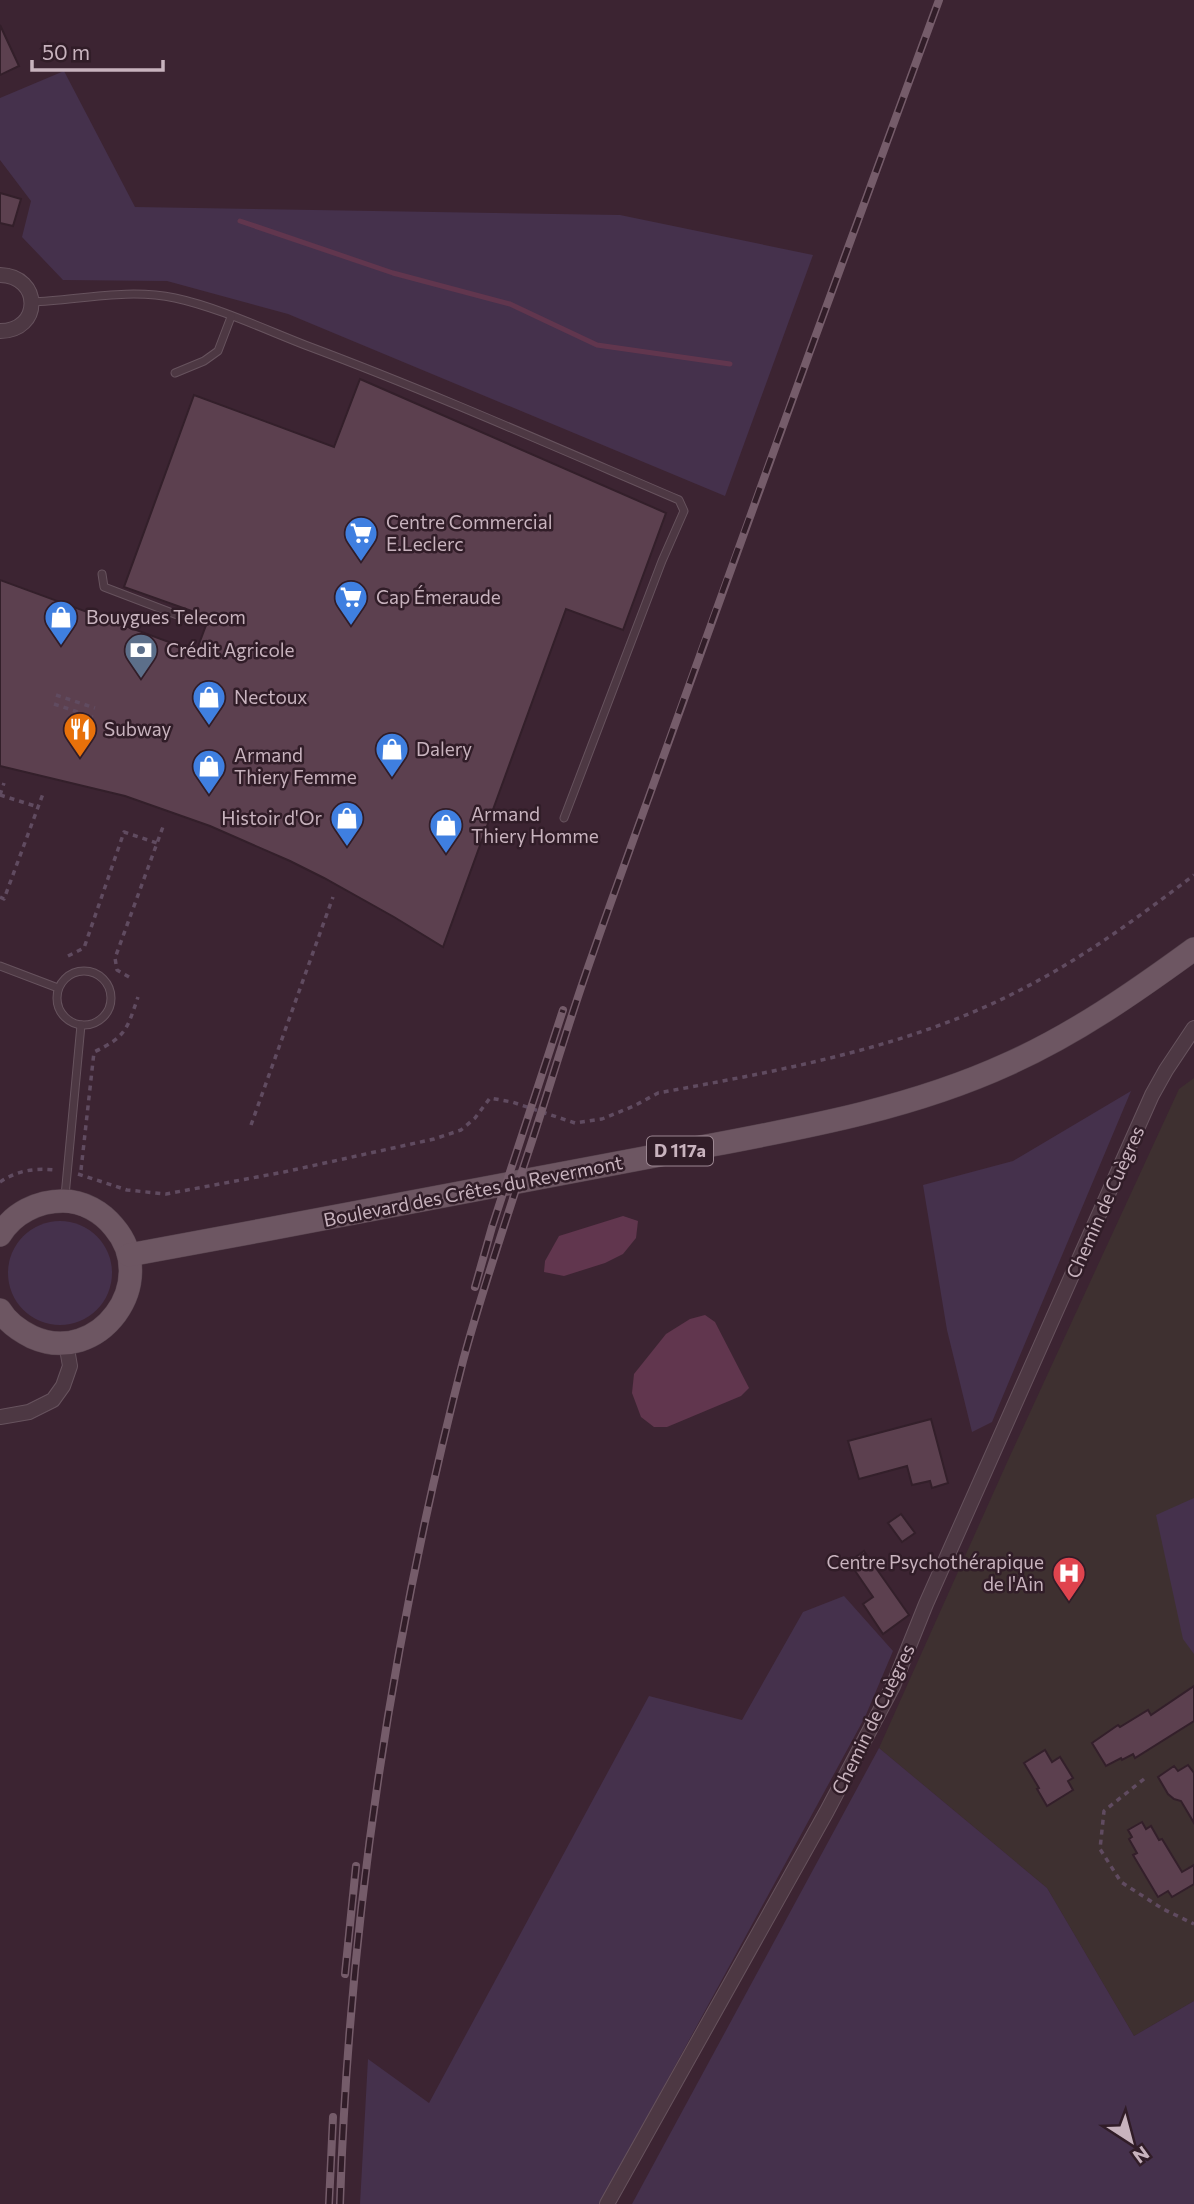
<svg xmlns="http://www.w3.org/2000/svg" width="1194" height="2204" font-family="Commissioner,sans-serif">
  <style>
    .medical { fill: #3e3030 }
    .green { fill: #45314c }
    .water { fill: #61364e }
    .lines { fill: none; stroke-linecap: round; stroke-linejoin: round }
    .stream { stroke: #61364e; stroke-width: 5 }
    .building { fill: #5c404f; stroke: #331f2a; stroke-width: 2 }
    .service-casing { stroke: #67535e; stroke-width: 9 }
    .minor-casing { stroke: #67535e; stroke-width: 16 }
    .primary-casing { stroke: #55414c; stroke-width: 24 }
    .path { stroke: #604b60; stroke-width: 3.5; stroke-dasharray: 5 5; stroke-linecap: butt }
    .service { stroke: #4d3843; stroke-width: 7 }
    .minor { stroke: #4d3843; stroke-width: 14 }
    .primary { stroke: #6d5662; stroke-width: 23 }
    .rail-casing { stroke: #755c6a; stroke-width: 8 }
    .rail { stroke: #311d28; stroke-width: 5; stroke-dasharray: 16; stroke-linecap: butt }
    .labels { text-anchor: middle; stroke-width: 5; stroke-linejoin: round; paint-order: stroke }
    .shield { fill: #311d28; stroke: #9b8691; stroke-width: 2 }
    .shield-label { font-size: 18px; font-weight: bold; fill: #c8b3be }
    .poi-label { font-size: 19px; fill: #c8b3be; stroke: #311d28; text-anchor: start }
    .street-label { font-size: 19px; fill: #c8b3be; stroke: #311d28 }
  </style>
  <rect width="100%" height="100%" fill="#3c2432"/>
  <path class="medical" d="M1194,1078V2001L1134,2036L1047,1888L879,1748L1009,1458L1179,1089Z"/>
  <g class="green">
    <path d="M64,71L135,207L620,215L813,255L725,496L288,314L167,281L63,280L22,237L31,201L0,160V98Z"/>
    <path d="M1131,1091L992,1422L972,1432L947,1330L923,1185L1013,1161Z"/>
    <circle cx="60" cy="1273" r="52"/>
    <path d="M1194,1498V1654L1183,1639L1156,1515Z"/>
    <path d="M844,1596L893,1651L865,1717L602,2200L599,2204H360L368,2059L429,2103L649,1696L742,1720L803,1612Z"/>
    <path d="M879,1748L1047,1888L1134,2036L1194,2001V2204H632Z"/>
  </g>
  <g class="water">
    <path d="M623,1216L638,1221L636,1238L623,1254L605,1263L564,1276L544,1272L545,1261L559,1236Z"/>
    <path d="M705,1315L715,1322L749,1388L741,1396L667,1427H654L641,1417L632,1393L634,1374L666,1334L690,1319Z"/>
  </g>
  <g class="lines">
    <path class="stream" d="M240,221L393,273L510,304L597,345L730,364"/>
  </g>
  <g class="building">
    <path d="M0,25L19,66L0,75Z"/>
    <path d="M0,193L21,199L13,226L0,223Z"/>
    <path d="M360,379L666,513L623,630L566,609L443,947L394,917L324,878L290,861L210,826L125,796L0,766V580L196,652L209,617L124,587L194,395L334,447Z"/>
    <path d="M931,1419L948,1483L932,1488L930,1481L912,1485L907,1466L859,1479L848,1441Z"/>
    <path d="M901,1514L915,1533L902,1542L888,1523Z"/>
    <path d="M864,1551L909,1615L883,1634L863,1604L873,1597L849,1562Z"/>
    <path d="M1194,1686V1721L1135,1758L1133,1754L1122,1760L1121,1758L1106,1766L1092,1743L1118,1725L1120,1727L1148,1710L1151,1715Z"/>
    <path d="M1045,1750L1052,1762L1060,1757L1073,1778L1068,1781L1073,1790L1047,1806L1037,1789L1039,1788L1024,1763Z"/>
    <path d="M1188,1765L1194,1773V1823L1181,1801L1174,1799L1168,1794L1158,1777L1174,1766L1178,1771Z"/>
    <path d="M1142,1822L1146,1829L1151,1826L1159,1840L1162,1839L1182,1872L1194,1865V1884L1172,1897L1168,1891L1158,1897L1133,1855L1137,1853L1129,1839L1132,1837L1128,1830Z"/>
  </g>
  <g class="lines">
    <defs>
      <g id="service">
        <path d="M32,302C79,300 128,288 175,298C217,307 264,329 305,345C431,392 555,447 679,500L684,511L662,561L564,818"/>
        <path d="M175,373L204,361L218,351L231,317"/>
        <path d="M102,574L104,587L180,616"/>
        <path d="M0,966L58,988"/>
        <circle cx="84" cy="998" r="27"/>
        <path d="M65,1196L81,1025"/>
      </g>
      <g id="minor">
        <path d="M0,275C42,276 42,331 0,331"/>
        <path d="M0,1417L29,1412L53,1400L63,1386L70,1366L66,1343"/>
        <path d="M607,2204L827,1811L893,1686L926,1604L1152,1095L1166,1070L1194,1028"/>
      </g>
      <g id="primary">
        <path d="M0,1235C13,1213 38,1201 63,1201C83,1201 102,1212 114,1227C161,1282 99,1367 32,1337C20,1331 7,1322 0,1310"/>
        <path d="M129,1255C306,1222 483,1190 660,1155C777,1132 899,1114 1008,1064C1075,1034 1135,992 1194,949"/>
      </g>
    </defs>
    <use href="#service" class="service-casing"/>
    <use href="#minor" class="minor-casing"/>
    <use href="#primary" class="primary-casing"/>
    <g class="path">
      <path d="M56,695L95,708"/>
      <path d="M54,704L93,717"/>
      <path d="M0,795L38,807"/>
      <path d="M0,795L4,783"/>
      <path d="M0,897L4,899L44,791"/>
      <path d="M68,956L84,948L124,832L157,843"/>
      <path d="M129,977L117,970L115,958L164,824"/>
      <path d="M251,1125L333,897"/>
      <path d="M81,1170L94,1052C126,1037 127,1029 138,997"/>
      <path d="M78,1174L127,1190L166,1194L284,1172L434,1139L461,1130L475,1118L490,1098L512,1102L575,1123L602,1119L634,1106L658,1093C783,1070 913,1047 1026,987C1086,956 1140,916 1194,875"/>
      <path d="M0,1182C18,1170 35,1168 56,1170"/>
      <path d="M1144,1779L1104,1811L1100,1849L1121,1882L1163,1909L1194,1924"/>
    </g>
    <use href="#service" class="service"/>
    <use href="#minor" class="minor"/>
    <use href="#primary" class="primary"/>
    <defs>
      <g id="rail">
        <path d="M475,1287L492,1227L563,1010"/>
        <path d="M345,1974L356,1866"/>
        <path d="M329,2204L333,2117"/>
        <path d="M340,2204C349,1919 392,1637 463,1361C483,1287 508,1214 532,1141C550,1086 566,1031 585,976C605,918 626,860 647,802C742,534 841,267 939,0"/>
      </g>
    </defs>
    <use href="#rail" class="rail-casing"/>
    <use href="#rail" class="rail"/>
  </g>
  <defs>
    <symbol id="supermarket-pin" viewBox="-11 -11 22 30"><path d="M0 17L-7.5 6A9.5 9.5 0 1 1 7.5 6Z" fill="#3f7fe0" stroke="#311d28"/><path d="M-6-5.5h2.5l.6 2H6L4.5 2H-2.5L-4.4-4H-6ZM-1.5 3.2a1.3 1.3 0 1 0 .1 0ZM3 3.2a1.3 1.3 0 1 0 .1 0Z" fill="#fff"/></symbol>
    <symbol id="shop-pin" viewBox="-11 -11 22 30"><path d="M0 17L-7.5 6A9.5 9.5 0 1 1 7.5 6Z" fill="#3f7fe0" stroke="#311d28"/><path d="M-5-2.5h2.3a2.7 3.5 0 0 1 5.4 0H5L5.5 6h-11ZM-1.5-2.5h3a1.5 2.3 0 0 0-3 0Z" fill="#fff"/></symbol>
    <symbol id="bank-pin" viewBox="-11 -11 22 30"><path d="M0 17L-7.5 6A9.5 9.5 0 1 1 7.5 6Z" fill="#5c6f8a" stroke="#311d28"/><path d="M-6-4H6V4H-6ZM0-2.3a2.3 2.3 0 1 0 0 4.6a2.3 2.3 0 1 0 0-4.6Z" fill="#fff"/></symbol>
    <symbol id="restaurant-pin" viewBox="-11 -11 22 30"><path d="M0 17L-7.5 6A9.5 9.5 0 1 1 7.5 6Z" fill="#e8710a" stroke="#311d28"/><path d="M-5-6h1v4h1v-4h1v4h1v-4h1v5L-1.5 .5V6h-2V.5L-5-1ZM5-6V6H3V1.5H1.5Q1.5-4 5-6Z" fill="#fff"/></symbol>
    <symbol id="hospital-pin" viewBox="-11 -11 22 30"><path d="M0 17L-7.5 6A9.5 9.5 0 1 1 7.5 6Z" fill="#e0444e" stroke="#311d28"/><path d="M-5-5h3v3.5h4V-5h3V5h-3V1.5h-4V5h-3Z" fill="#fff"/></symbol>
  </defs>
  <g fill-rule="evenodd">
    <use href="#supermarket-pin" x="342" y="514" width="38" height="52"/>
    <use href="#supermarket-pin" x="332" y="578" width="38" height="52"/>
    <use href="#shop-pin" x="42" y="598" width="38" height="52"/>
    <use href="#bank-pin" x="122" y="631" width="38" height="52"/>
    <use href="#shop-pin" x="190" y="678" width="38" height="52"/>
    <use href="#restaurant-pin" x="61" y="710" width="38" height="52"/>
    <use href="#shop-pin" x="373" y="730" width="38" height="52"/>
    <use href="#shop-pin" x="190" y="747" width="38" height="52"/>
    <use href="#shop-pin" x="328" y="799" width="38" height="52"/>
    <use href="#shop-pin" x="427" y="806" width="38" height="52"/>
    <use href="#hospital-pin" x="1050" y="1554" width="38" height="52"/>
  </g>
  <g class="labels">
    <rect class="shield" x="647" y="1136.5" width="66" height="29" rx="5"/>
    <g class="shield-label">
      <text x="680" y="1157">D 117a</text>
    </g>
    <g class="poi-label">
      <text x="386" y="529">Centre Commercial<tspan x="386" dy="22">E.Leclerc</tspan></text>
      <text x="376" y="604">Cap Émeraude</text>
      <text x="86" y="624">Bouygues Telecom</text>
      <text x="166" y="657">Crédit Agricole</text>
      <text x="234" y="704">Nectoux</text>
      <text x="104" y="736">Subway</text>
      <text x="416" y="756">Dalery</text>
      <text x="234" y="762">Armand<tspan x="234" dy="22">Thiery Femme</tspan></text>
      <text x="471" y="821">Armand<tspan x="471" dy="22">Thiery Homme</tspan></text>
      <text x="322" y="825" text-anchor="end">Histoir d'Or</text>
      <text x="1044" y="1569" text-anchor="end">Centre Psychothérapique<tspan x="1044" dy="22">de l'Ain</tspan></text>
    </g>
    <g class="street-label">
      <text transform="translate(473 1191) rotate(-11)" y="7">Boulevard des Crêtes du Revermont</text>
      <text transform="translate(1105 1202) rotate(-66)" y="7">Chemin de Cuègres</text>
      <text transform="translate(873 1719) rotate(-64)" y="7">Chemin de Cuègres</text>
    </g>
  </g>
  <g transform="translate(1131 2141) rotate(144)" stroke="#311d28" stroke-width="5" paint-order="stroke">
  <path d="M0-5L12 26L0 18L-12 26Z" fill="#c8b3be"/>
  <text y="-10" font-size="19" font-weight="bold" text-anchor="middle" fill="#c8b3be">N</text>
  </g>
  <path d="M32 60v10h131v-10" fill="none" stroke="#c8b3be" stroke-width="3.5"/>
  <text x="42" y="60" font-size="21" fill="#c8b3be" stroke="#311d28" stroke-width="5" paint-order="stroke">50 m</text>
</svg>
